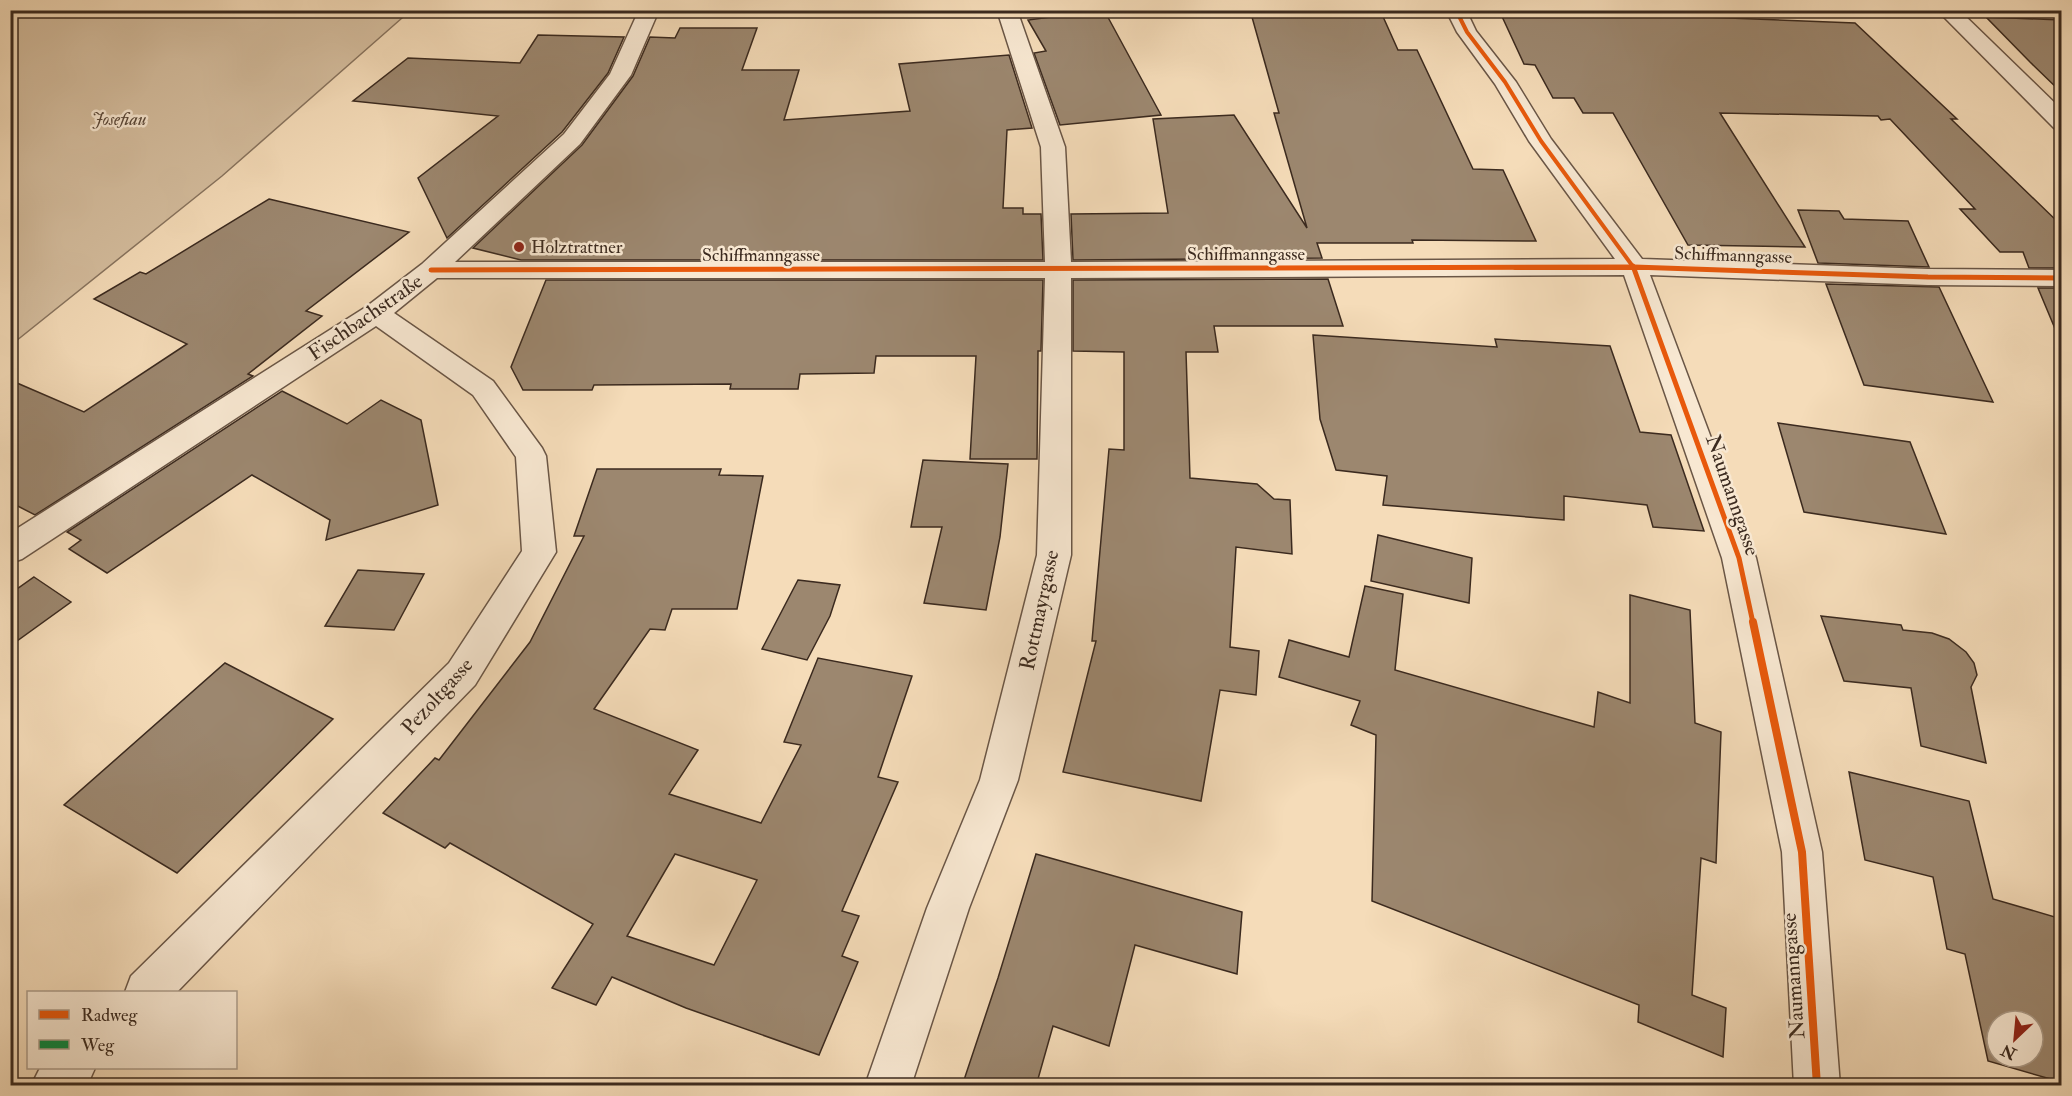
<svg xmlns="http://www.w3.org/2000/svg" width="2072" height="1096" font-family="'IM FELL Double Pica',serif">
  <style>
    .green { fill: #d5be9f; stroke: #88745f; stroke-width: 1.5 }
    .building { fill: #9c876f; stroke: #3b2a1f; stroke-width: 1.5; fill-rule: evenodd }
    .lines { fill: none; stroke-linecap: round; stroke-linejoin: round }
    .minor-casing { stroke: #6a5646; stroke-width: 3 }
    .minor { fill: #f8e8d2; fill-rule: evenodd }
    .quiet { stroke: #00873e; stroke-width: 3; stroke-dasharray: 6 3; stroke-linecap: butt }
    .cycleway-far2-casing { stroke: #f8e8d2; stroke-width: 6 }
    .cycleway-far1-casing { stroke: #f8e8d2; stroke-width: 9 }
    .cycleway-casing { stroke: #f8e8d2; stroke-width: 11 }
    .cycleway-far2 { stroke: #e8590c; stroke-width: 4 }
    .cycleway-far1 { stroke: #e8590c; stroke-width: 5 }
    .cycleway { stroke: #e8590c; stroke-width: 8 }
    .poi-dot { fill: #8f2418; stroke: #f8e8d2; stroke-width: 2 }
    .labels { text-anchor: middle; stroke-width: 5; stroke-linejoin: round; paint-order: stroke }
    .far-park-label { font-size: 18px; font-style: italic; fill: #5a4839; stroke: #f8e8d2 }
    .far-poi-label { font-size: 18px; fill: #3b2a1f; stroke: #f8e8d2; text-anchor: start }
    .far-street-label { font-size: 18px; fill: #3b2a1f; stroke: #f8e8d2 }
    .street-label { font-size: 21px; fill: #3b2a1f; stroke: #f8e8d2 }
  </style>
  <rect width="100%" height="100%" fill="#f5dcb9"/>
  <filter id="stains"><feTurbulence type="fractalNoise" baseFrequency=".00333" numOctaves="4"/><feColorMatrix values="0 0 0 0 .2 0 0 0 0 .09 0 0 0 0 .02 0 0 0 .5 -.17"/></filter>
  <radialGradient id="worn" r=".72"><stop offset=".6" stop-color="#630" stop-opacity="0"/><stop offset="1" stop-color="#630" stop-opacity=".3"/></radialGradient>
  <path class="green" d="M11,10H410V11L222,176L11,345Z"/>
  <g class="building">
    <path d="M1104,10L1161,115L1060,125L1034,53L1046,51L1028,20Z"/>
    <path d="M1250,10H1380L1398,50H1417L1473,169L1503,170L1536,241L1412,240L1413,243H1317L1322,258L1073,260L1071,214L1168,213L1153,119L1234,115L1307,228L1274,113H1279Z"/>
    <path d="M1499,10H1698L1703,17L1855,23L1957,119H1951L2061,225V268H2029L2023,252H2000L1960,209H1975L1890,119L1881,120L1878,116L1720,113L1805,247L1688,245L1613,113H1583L1574,98H1553L1535,65L1524,64Z"/>
    <path d="M1986,17L2061,20V92L2030,62Z"/>
    <path d="M680,28H757L742,70H799L784,120L910,111L899,64L1009,55L1032,128L1007,130L1003,208H1023V214H1041L1043,260H521L473,248L582,145L633,76L650,37L675,38Z"/>
    <path d="M538,35L624,37L608,73L562,132L447,238L418,178L498,116L353,101L408,58L520,63Z"/>
    <path d="M269,199L409,232L306,311L322,316L248,374L253,376L35,515L10,502V380L84,412L187,344L94,299L140,272L146,274Z"/>
    <path d="M1798,210L1839,211L1844,219L1908,221L1929,267L1818,263Z"/>
    <path d="M1328,279L1343,326H1214L1218,352H1186L1190,478L1257,484L1274,499L1290,500L1292,554L1236,547L1230,647L1259,651L1256,695L1220,690L1201,801L1063,772L1096,641H1092L1109,449L1124,450V352L1073,351V280Z"/>
    <path d="M546,280H1043L1041,351H1038L1037,459H970L976,356H876L874,373L800,374L798,389H730L731,384L594,385L592,390H523L511,367Z"/>
    <path d="M1826,284L1939,287L1993,402L1864,385Z"/>
    <path d="M2038,288H2061V343Z"/>
    <path d="M1313,335L1497,347L1495,339L1610,346L1640,432L1671,435L1704,531L1653,527L1647,505L1564,496V520L1383,505L1387,476L1336,470L1320,419Z"/>
    <path d="M282,391L347,424L381,400L421,420L438,505L326,540L330,520L252,475L107,573L69,549L81,540L67,532Z"/>
    <path d="M1778,423L1910,442L1946,534L1804,512Z"/>
    <path d="M923,460L1008,464L1000,537L986,610L924,603L942,527H911Z"/>
    <path d="M597,469H721L719,475L763,476L737,609H672L665,630L650,629L594,709L698,750L669,794L761,823L801,745L784,742L818,658L912,676L878,777L898,782L842,911L859,916L842,956L858,962L819,1055L686,1008L612,977L596,1005L552,988L593,924L450,843L445,848L383,813L435,758L439,760L530,642L584,536H574ZM675,854L757,880L714,965L627,936Z"/>
    <path d="M1378,535L1472,558L1469,603L1371,581Z"/>
    <path d="M358,570L424,574L394,630L325,626Z"/>
    <path d="M34,577L71,602L10,646V594Z"/>
    <path d="M798,580L840,585L830,616L807,660L762,649Z"/>
    <path d="M1365,586L1403,594L1395,670L1594,727L1598,692L1630,703V595L1690,610L1695,723L1721,732L1716,863L1701,858L1692,995L1726,1008L1723,1057L1638,1022L1639,1005L1372,901L1376,735L1351,725L1360,701L1279,677L1289,640L1349,657Z"/>
    <path d="M1821,616L1901,625L1903,630L1932,633L1949,639L1966,652L1974,663L1977,675L1971,687L1986,763L1921,746L1911,688L1844,681Z"/>
    <path d="M225,663L333,719L177,873L64,805Z"/>
    <path d="M1849,772L1969,801L1993,899L2055,917L2061,942V1082L1988,1061L1965,954L1947,949L1933,877L1865,860ZM1997,1021H2033V1057H1997Z"/>
    <path d="M1036,854L1242,912L1237,974L1135,945L1109,1046L1053,1026L1036,1086H962L998,978Z"/>
  </g>
  <g class="lines">
    <defs>
      <g id="minor">
        <path d="M639,10H659L631,75L580,144L455,262H1045L1041,147L997,10H1017L1065,147L1071,262L1615,259L1529,141L1495,84L1457,32L1446,10H1466L1476,31L1516,82L1551,139L1642,259L1928,269L2062,270V286L1928,285L1650,275L1756,558L1822,852L1840,1086H1794L1782,852L1722,558L1624,275L1071,278V555L1018,780L969,908L911,1086H865L927,908L980,780L1037,555L1045,278H437L394,313L493,381L542,448L546,456L556,552L475,685L177,992H125L131,976L449,663L522,551L516,457L473,395L376,326L22,559L10,563V533L366,307L422,264L564,134L610,74Z"/>
        <path d="M1937,10H1959L2062,110V130L2054,128Z"/>
        <path d="M40,1068H95L87,1086H31Z"/>
      </g>
    </defs>
    <use href="#minor" class="minor-casing"/>
    <use href="#minor" class="minor"/>
    <path class="quiet" d="M10,14L23,10"/>
    <defs>
      <g id="cycleway-far2">
        <path d="M1456,10L1467,32L1505,82L1541,141L1634,268"/>
        <path d="M1515,268H1652"/>
      </g>
      <g id="cycleway-far1">
        <path d="M1633,266L1739,558L1753,623"/>
        <path d="M431,270L1634,267L1928,277L2062,278"/>
      </g>
      <path id="cycleway" d="M1753,622L1802,852L1817,1086"/>
    </defs>
    <use href="#cycleway-far2" class="cycleway-far2-casing"/>
    <use href="#cycleway-far1" class="cycleway-far1-casing"/>
    <use href="#cycleway" class="cycleway-casing"/>
    <use href="#cycleway-far2" class="cycleway-far2"/>
    <use href="#cycleway-far1" class="cycleway-far1"/>
    <use href="#cycleway" class="cycleway"/>
  </g>
  <circle class="poi-dot" cx="519" cy="247" r="6"/>
  <g class="labels">
    <g class="far-park-label">
      <text x="119" y="125">Josefiau</text>
    </g>
    <g class="far-poi-label">
      <text x="531" y="253">Holztrattner</text>
    </g>
    <g class="far-street-label">
      <text x="1246" y="260">Schiffmanngasse</text>
      <text x="761" y="261">Schiffmanngasse</text>
      <text transform="translate(1733 255) rotate(2)" y="6">Schiffmanngasse</text>
    </g>
    <g class="street-label">
      <text transform="translate(365 317) rotate(-35)" y="7">Fischbachstraße</text>
      <text transform="translate(1733 495) rotate(71)" y="7">Naumanngasse</text>
      <text transform="translate(1039 610) rotate(-78)" y="7">Rottmayrgasse</text>
      <text transform="translate(437 696) rotate(-48)" y="7">Pezoltgasse</text>
      <text transform="translate(1793 976) rotate(-94)" y="7">Naumanngasse</text>
    </g>
  </g>
  <rect width="2072" height="1096" fill="none" stroke="#f5dcb9" stroke-width="36"/>
  <rect x="12" y="12" width="2048" height="1072" fill="none" stroke="#3b2a1f" stroke-width="3"/>
  <rect x="18" y="18" width="2036" height="1060" fill="none" stroke="#3b2a1f" stroke-width="1.5"/>
  <rect x="27" y="991" width="210" height="78" fill="#f8e8d2" stroke="#ac9c8a" stroke-width="1.5"/>
  <rect x="39" y="1010" width="30" height="9" fill="#e8590c" stroke="#ac9c8a" stroke-width="1.5"/>
  <text x="81" y="1021" font-size="18" fill="#3b2a1f">Radweg</text>
  <rect x="39" y="1040" width="30" height="9" fill="#00873e" stroke="#ac9c8a" stroke-width="1.5"/>
  <text x="81" y="1051" font-size="18" fill="#3b2a1f">Weg</text>
  <g transform="translate(2015 1039) rotate(206)"><circle r="28" fill="#f8e8d2" stroke="#ac9c8a" stroke-width="1.5"/>
  <path d="M0-4.5L10 22L0 15L-10 22Z" fill="#8f2418"/>
  <text y="-9" font-size="16" font-weight="bold" text-anchor="middle" fill="#3b2a1f">N</text>
  </g>
  <rect width="100%" height="100%" filter="url(#stains)"/>
  <rect width="100%" height="100%" fill="url(#worn)"/>
</svg>
